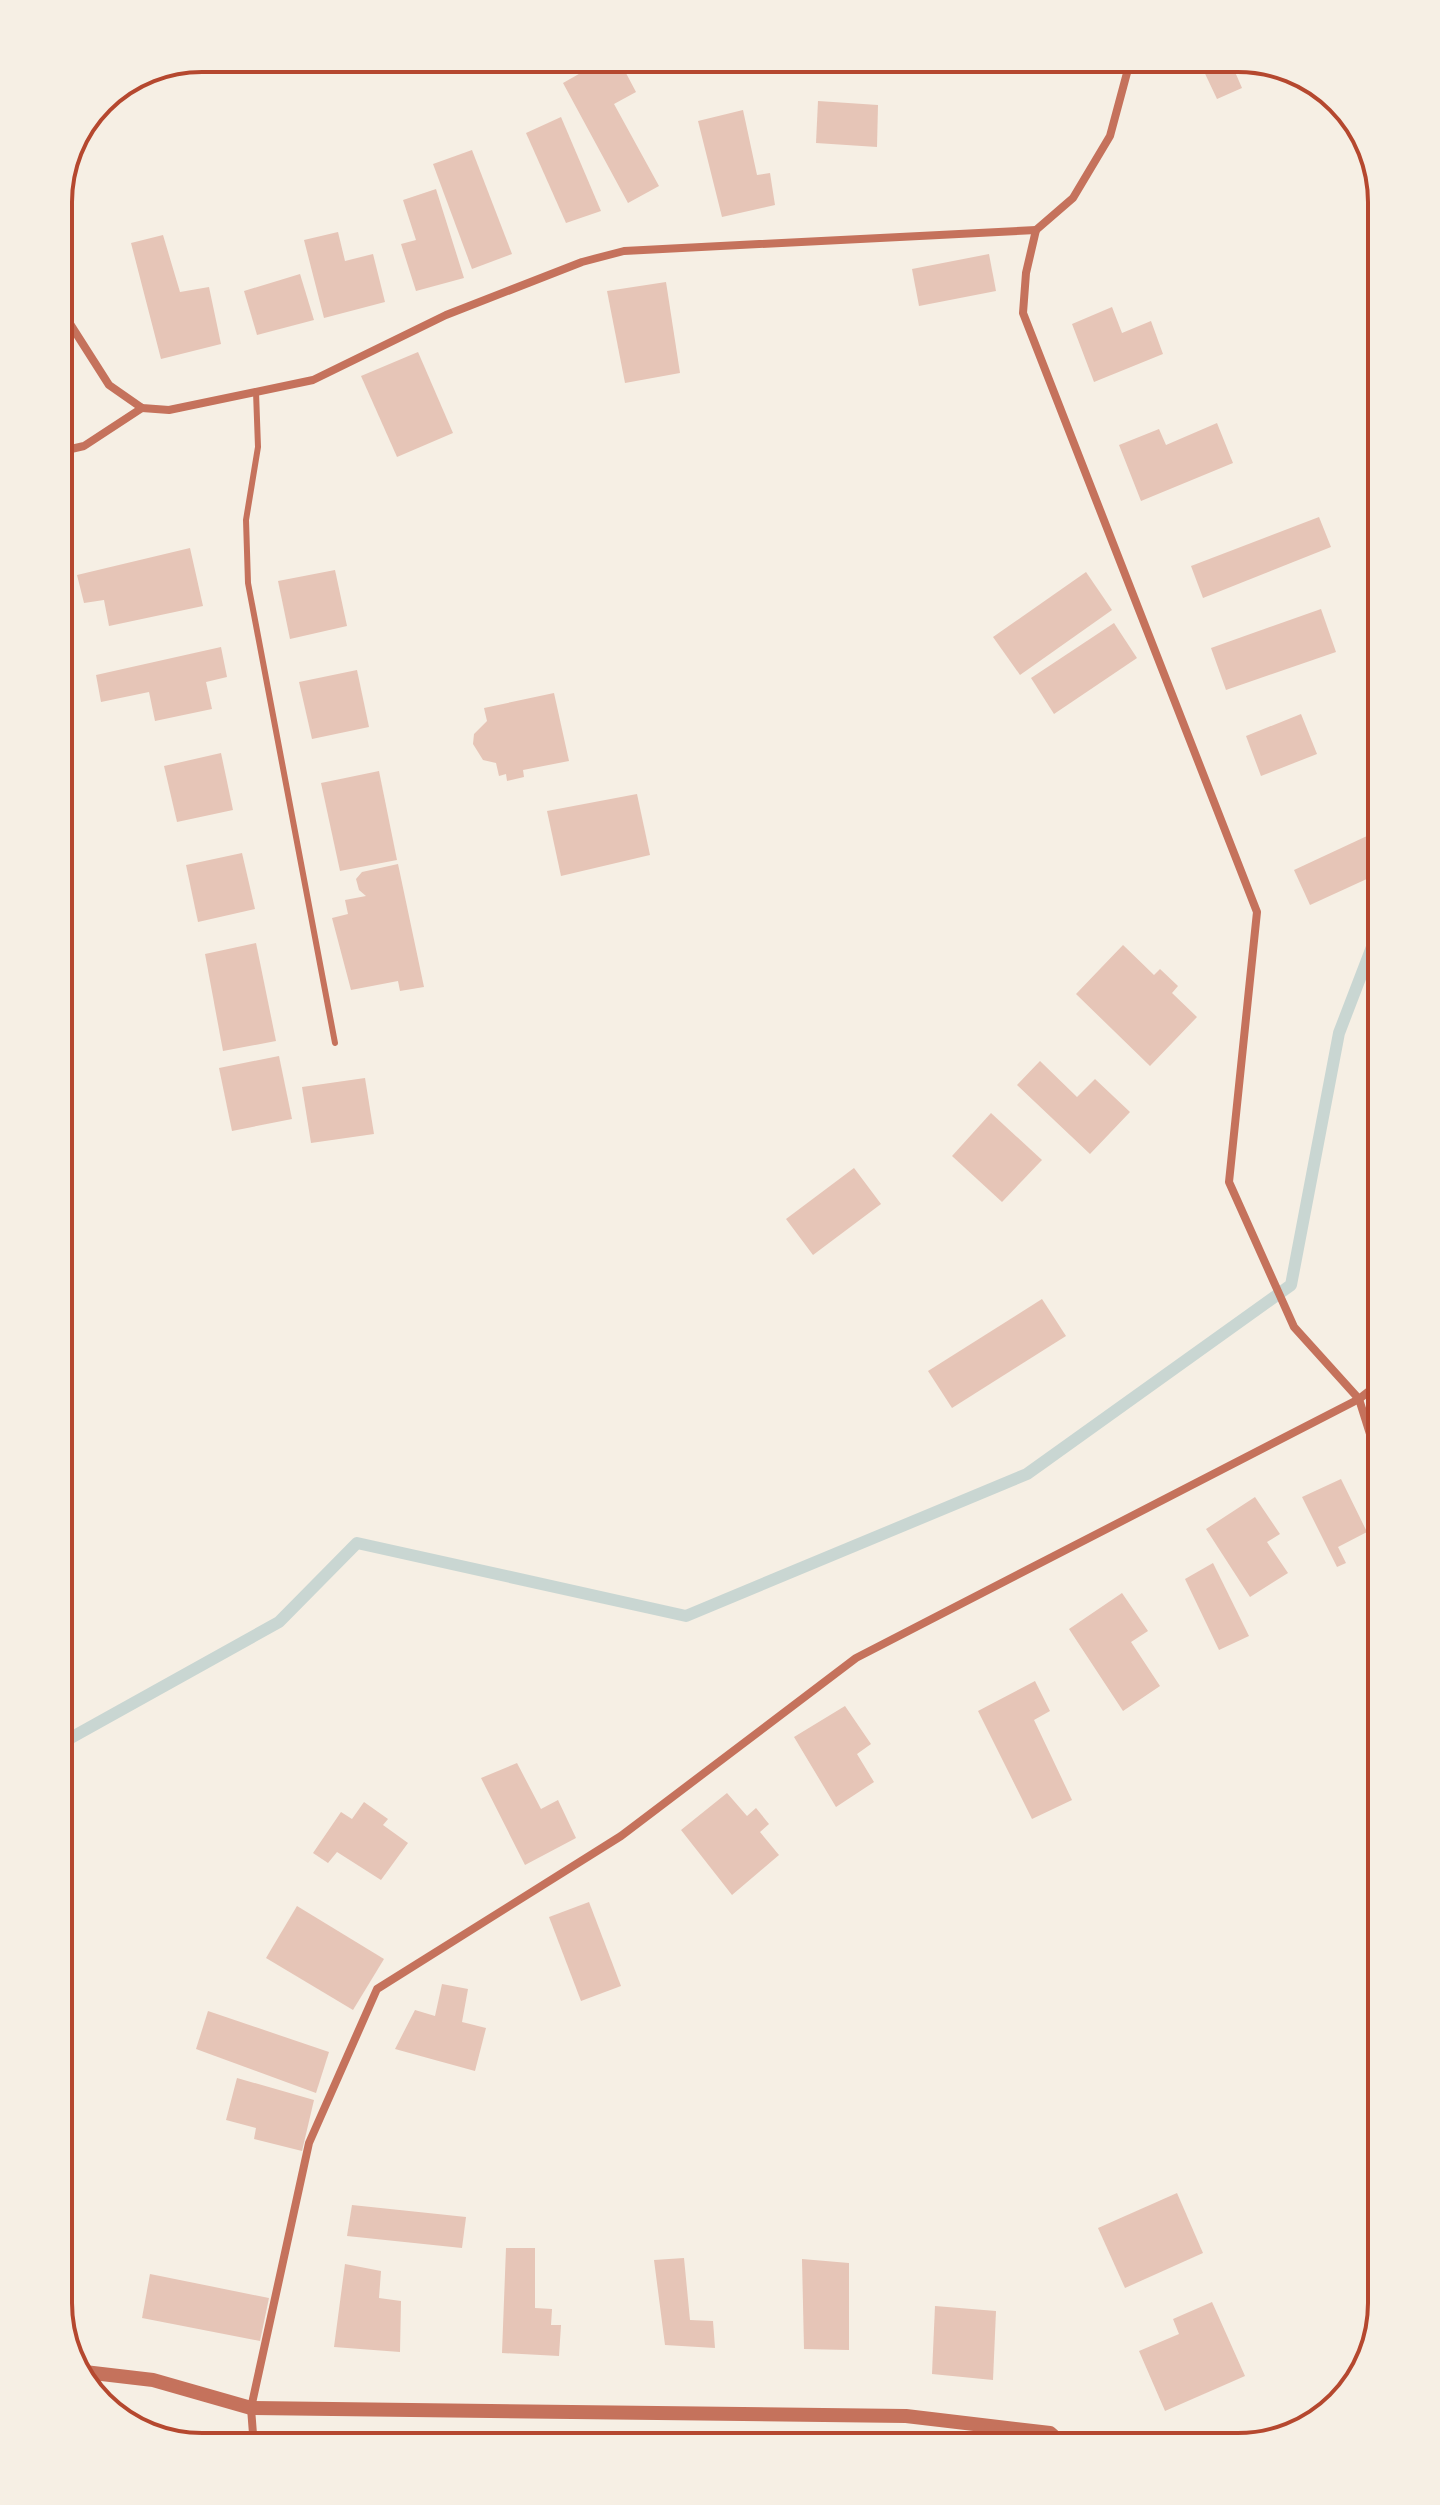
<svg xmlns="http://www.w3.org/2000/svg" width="1440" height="2505" font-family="Jost,sans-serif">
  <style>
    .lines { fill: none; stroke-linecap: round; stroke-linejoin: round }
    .stream { stroke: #c9d6d2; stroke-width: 12 }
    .building { fill: #e6c5b7 }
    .service { stroke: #c5725c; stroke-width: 6 }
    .minor { stroke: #c5725c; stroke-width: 8 }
    .tertiary { stroke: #c5725c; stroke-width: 14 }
    .rim { fill: none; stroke: #b5482f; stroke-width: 4 }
  </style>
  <rect width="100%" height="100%" fill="#f6efe4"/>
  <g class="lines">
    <path class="stream" d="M58,1745L279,1622L357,1543L686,1616L1027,1474L1291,1285L1339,1033L1382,921"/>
  </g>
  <g class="building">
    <path d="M607,58H618L636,92L614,104L659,186L628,203L563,83Z"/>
    <path d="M1168,58H1229L1242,88L1217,99L1200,63L1176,74Z"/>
    <path d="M818,101L878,105L877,147L816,143Z"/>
    <path d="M743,110L757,175L770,173L775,205L722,217L698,121Z"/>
    <path d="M561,117L601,211L566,223L526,133Z"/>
    <path d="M472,150L512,254L472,269L433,164Z"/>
    <path d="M436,189L464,278L416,291L401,244L416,240L403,200Z"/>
    <path d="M338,232L345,261L373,254L385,302L324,318L304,240Z"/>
    <path d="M163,235L180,292L209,287L221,344L161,359L131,243Z"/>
    <path d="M989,254L996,291L919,306L912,269Z"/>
    <path d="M300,274L314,320L257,335L244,291Z"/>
    <path d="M666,282L680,373L625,383L607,291Z"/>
    <path d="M1112,307L1122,333L1151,321L1163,354L1094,382L1072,324Z"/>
    <path d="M418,352L453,433L397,457L361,376Z"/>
    <path d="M1217,423L1233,463L1141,501L1119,445L1159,429L1166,445Z"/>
    <path d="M1319,517L1331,547L1203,598L1191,566Z"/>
    <path d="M190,548L203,606L109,626L104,600L84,603L77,575Z"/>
    <path d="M335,570L347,626L290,639L278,581Z"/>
    <path d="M1086,572L1112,610L1020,675L993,637Z"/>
    <path d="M1321,609L1336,652L1226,690L1211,648Z"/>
    <path d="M1114,623L1137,658L1054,714L1031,678Z"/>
    <path d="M221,647L227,677L206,682L212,709L155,721L149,692L101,702L96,675Z"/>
    <path d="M357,670L369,727L312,739L299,682Z"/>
    <path d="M554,693L569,761L523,770L524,777L507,781L506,774L499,776L496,763L483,760L473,744L474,734L487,721L484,708Z"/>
    <path d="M1301,714L1317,754L1261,776L1246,736Z"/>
    <path d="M221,753L233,810L177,822L164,766Z"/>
    <path d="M379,771L397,860L340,871L321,783Z"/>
    <path d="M637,794L650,855L561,876L547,811Z"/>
    <path d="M1382,829V872L1310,905L1294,870Z"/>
    <path d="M242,853L255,909L198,922L186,865Z"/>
    <path d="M398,864L424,987L400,991L398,981L351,990L332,918L348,914L345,900L366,896L359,890L356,879L362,872Z"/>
    <path d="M256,943L276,1041L223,1051L205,954Z"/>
    <path d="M1123,945L1154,975L1160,969L1178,986L1172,993L1197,1017L1150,1066L1076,994Z"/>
    <path d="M279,1056L292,1119L232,1131L219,1068Z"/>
    <path d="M1040,1061L1077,1097L1095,1079L1130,1112L1090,1154L1017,1085Z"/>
    <path d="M365,1078L374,1134L311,1143L302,1087Z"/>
    <path d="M991,1113L1042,1160L1002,1202L952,1156Z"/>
    <path d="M854,1168L881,1204L813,1255L786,1219Z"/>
    <path d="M1042,1299L1066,1336L952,1408L928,1371Z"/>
    <path d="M1341,1479L1367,1532L1338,1547L1346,1563L1337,1567L1302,1497Z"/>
    <path d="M1255,1497L1280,1534L1267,1542L1288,1573L1250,1597L1206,1529Z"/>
    <path d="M1213,1563L1249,1636L1219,1650L1185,1579Z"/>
    <path d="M1122,1593L1148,1631L1131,1642L1160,1686L1123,1711L1069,1629Z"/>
    <path d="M1035,1681L1050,1711L1034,1720L1072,1800L1032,1819L978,1711Z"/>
    <path d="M845,1706L871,1744L857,1754L874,1782L836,1807L794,1737Z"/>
    <path d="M517,1763L541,1809L558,1800L576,1838L525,1865L481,1778Z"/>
    <path d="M727,1793L747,1816L756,1808L769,1824L760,1832L779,1855L732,1895L681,1830Z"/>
    <path d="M364,1802L388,1819L383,1825L408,1843L381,1880L337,1852L328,1863L313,1853L341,1812L352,1819Z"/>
    <path d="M589,1902L621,1986L581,2001L549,1917Z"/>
    <path d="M297,1906L384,1959L353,2010L266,1958Z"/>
    <path d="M442,1984L468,1989L462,2022L486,2028L475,2071L395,2049L415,2010L435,2016Z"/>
    <path d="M208,2011L329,2052L316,2093L196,2049Z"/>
    <path d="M237,2078L314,2100L302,2151L254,2139L256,2128L226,2120Z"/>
    <path d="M1177,2193L1203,2253L1125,2288L1098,2228Z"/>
    <path d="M352,2205L466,2217L462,2248L347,2236Z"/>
    <path d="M506,2248H535V2308L552,2309L551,2325H561L559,2356L502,2353Z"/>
    <path d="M684,2258L690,2320L713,2321L715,2348L665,2345L654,2260Z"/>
    <path d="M802,2259L849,2263V2350L804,2349Z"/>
    <path d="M345,2264L381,2271L379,2298L401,2301L400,2352L334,2347Z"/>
    <path d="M150,2274L269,2298L260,2341L142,2318Z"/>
    <path d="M1212,2302L1245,2376L1165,2411L1139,2351L1179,2334L1173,2319Z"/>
    <path d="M935,2306L996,2311L993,2380L932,2374Z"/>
  </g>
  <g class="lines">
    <path class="service" d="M256,392L258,447L246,520L248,583L335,1043"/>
    <g class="minor">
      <path d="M1131,58L1110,136L1073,198L1036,230L1026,273L1023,313L1257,912L1229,1182L1294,1327L1359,1399L1382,1472"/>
      <path d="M58,305L109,385L142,408L169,410L313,380L446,315L582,262L624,251L1036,230"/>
      <path d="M58,452L84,446L142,408"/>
      <path d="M254,2447L251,2408L309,2143L377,1989L621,1836L856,1658L1359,1399L1382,1381"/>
    </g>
    <path class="tertiary" d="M76,2371L153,2380L251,2408L906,2416L1050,2433L1066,2447"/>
  </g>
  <path d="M0 0H1440V2505H0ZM202 72H1238A130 130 0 0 1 1368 202V2303A130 130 0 0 1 1238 2433H202A130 130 0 0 1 72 2303V202A130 130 0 0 1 202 72Z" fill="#f6efe4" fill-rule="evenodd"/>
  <path class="rim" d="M202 72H1238A130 130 0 0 1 1368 202V2303A130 130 0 0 1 1238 2433H202A130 130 0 0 1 72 2303V202A130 130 0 0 1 202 72Z"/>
</svg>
